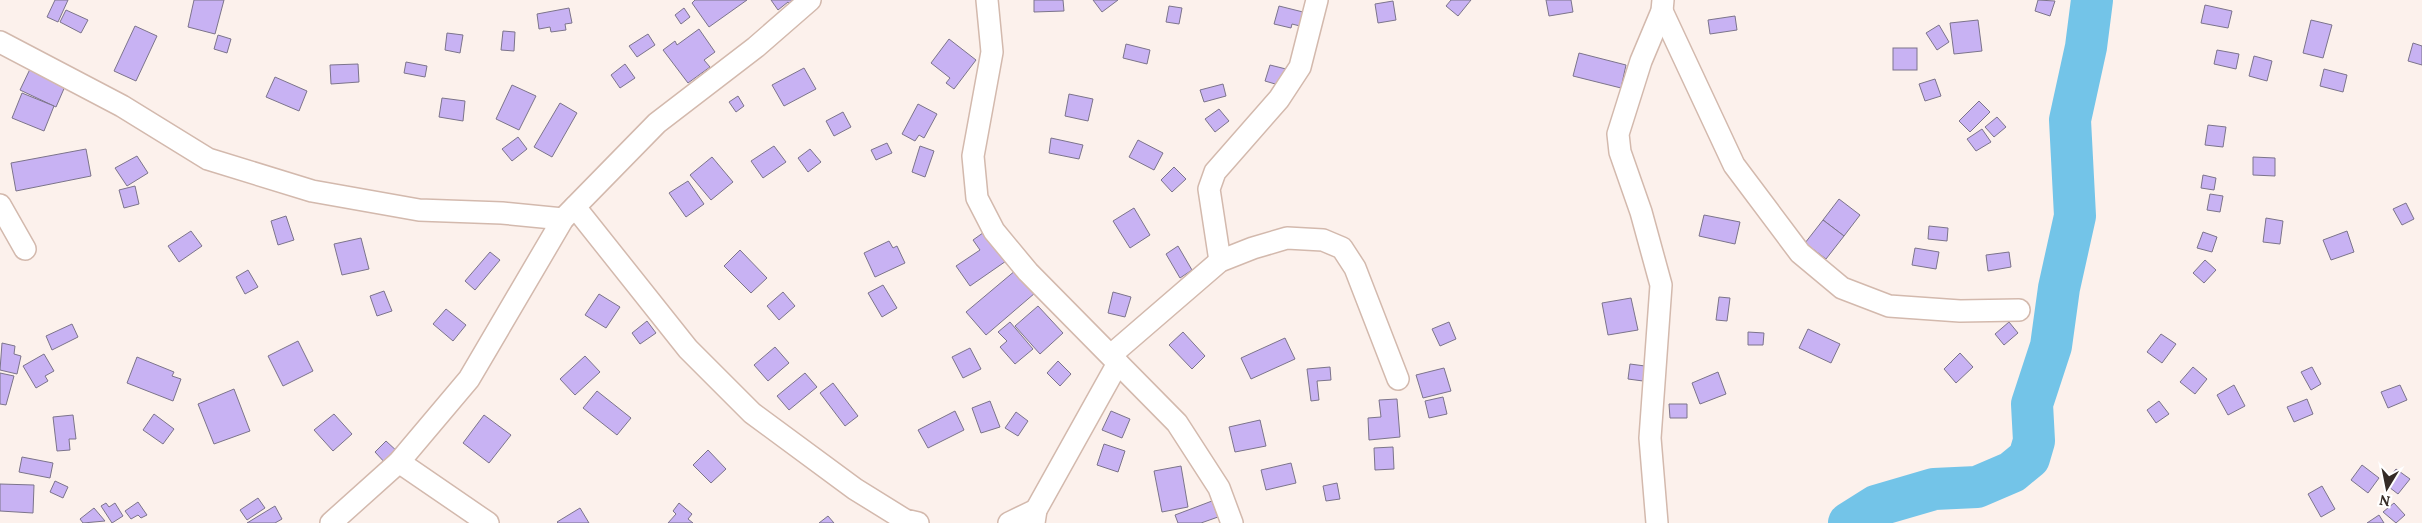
<svg xmlns="http://www.w3.org/2000/svg" width="2422" height="523" font-family="Lora,serif">
  <style>
    .lines { fill: none; stroke-linecap: round; stroke-linejoin: round }
    .river { stroke: #73c4e8; stroke-width: 42 }
    .building { fill: #c8b2f3; stroke: #7c748b }
    .street-casing { stroke: #d3b9ad; stroke-width: 24 }
    .street { stroke: #fff; stroke-width: 21 }
  </style>
  <rect width="100%" height="100%" fill="#fcf1ec"/>
  <g class="lines">
    <path class="river" d="M1849,523L1876,506L1934,489L1977,487L2012,472L2029,458L2034,441L2032,404L2051,346L2059,288L2075,216L2070,120L2086,47L2092,0"/>
  </g>
  <g class="building">
    <path d="M55,0H68L58,22L47,17Z"/>
    <path d="M194,0H224L215,34L188,27Z"/>
    <path d="M695,0H747L709,27L692,3Z"/>
    <path d="M771,0H802L792,7L788,2L778,10Z"/>
    <path d="M1034,0H1063L1064,11L1034,12Z"/>
    <path d="M1093,0H1118L1102,12Z"/>
    <path d="M1451,0H1471L1458,16L1446,6Z"/>
    <path d="M1546,0H1571L1573,12L1549,16Z"/>
    <path d="M2038,0L2055,1L2050,16L2035,11Z"/>
    <path d="M1393,1L1396,20L1378,23L1375,4Z"/>
    <path d="M2205,5L2232,11L2228,28L2201,23Z"/>
    <path d="M1169,6L1182,8L1179,24L1166,22Z"/>
    <path d="M1279,6L1307,13L1304,27L1292,24L1291,28L1274,24Z"/>
    <path d="M569,8L572,23L565,24L566,30L551,32L550,27L539,29L537,14Z"/>
    <path d="M684,8L690,17L681,24L675,15Z"/>
    <path d="M66,10L88,20L81,33L60,22Z"/>
    <path d="M1735,16L1737,30L1710,34L1708,20Z"/>
    <path d="M1978,20L1982,51L1954,54L1950,23Z"/>
    <path d="M2311,20L2332,25L2323,58L2303,53Z"/>
    <path d="M1939,25L1949,42L1937,50L1926,33Z"/>
    <path d="M135,26L157,36L136,81L114,71Z"/>
    <path d="M699,29L715,52L704,60L710,67L688,83L663,50L675,41L677,45Z"/>
    <path d="M503,31L515,32L514,51L501,50Z"/>
    <path d="M447,33L463,35L460,53L445,50Z"/>
    <path d="M648,34L655,45L637,57L629,46Z"/>
    <path d="M218,35L231,39L227,53L214,49Z"/>
    <path d="M949,39L976,60L954,89L946,83L950,78L931,63Z"/>
    <path d="M2413,43L2422,46V65L2408,61Z"/>
    <path d="M1126,44L1150,50L1147,64L1123,58Z"/>
    <rect x="1893" y="48" width="24" height="22"/>
    <path d="M2217,50L2239,54L2236,69L2214,64Z"/>
    <path d="M1579,53L1626,65L1621,88L1573,76Z"/>
    <path d="M2254,56L2272,61L2267,81L2249,76Z"/>
    <path d="M406,62L427,66L425,77L404,73Z"/>
    <path d="M358,64L359,82L331,84L330,65Z"/>
    <path d="M625,64L635,78L620,88L611,75Z"/>
    <path d="M1270,65L1286,69L1282,86L1265,81Z"/>
    <path d="M31,67L66,84L56,107L20,90Z"/>
    <path d="M804,68L816,89L784,106L772,85Z"/>
    <path d="M2324,69L2347,75L2343,92L2320,86Z"/>
    <path d="M275,77L307,91L299,111L266,97Z"/>
    <path d="M1935,79L1941,96L1925,101L1919,84Z"/>
    <path d="M1223,84L1226,96L1204,102L1200,90Z"/>
    <path d="M512,85L536,96L519,130L496,119Z"/>
    <path d="M22,93L54,106L44,131L12,118Z"/>
    <path d="M1069,94L1093,99L1088,121L1065,116Z"/>
    <path d="M738,96L744,106L736,112L729,102Z"/>
    <path d="M442,98L465,101L463,121L439,117Z"/>
    <path d="M1979,101L1990,112L1970,132L1959,121Z"/>
    <path d="M560,103L577,113L552,157L534,147Z"/>
    <path d="M918,104L937,114L924,138L919,135L915,141L902,134Z"/>
    <path d="M1219,109L1229,121L1215,132L1205,119Z"/>
    <path d="M843,112L851,127L834,136L826,121Z"/>
    <path d="M1997,117L2006,127L1994,137L1985,127Z"/>
    <path d="M2208,125L2226,127L2223,147L2205,145Z"/>
    <path d="M1982,129L1991,142L1976,151L1967,139Z"/>
    <path d="M518,137L527,149L512,161L502,149Z"/>
    <path d="M1051,138L1083,145L1079,159L1049,153Z"/>
    <path d="M1138,140L1163,153L1154,170L1129,157Z"/>
    <path d="M887,143L892,153L876,160L871,150Z"/>
    <path d="M774,146L786,162L763,178L751,161Z"/>
    <path d="M920,146L934,151L925,177L912,172Z"/>
    <path d="M86,149L91,176L16,191L11,163Z"/>
    <path d="M810,149L821,162L808,172L798,158Z"/>
    <path d="M137,156L148,173L127,186L115,168Z"/>
    <path d="M712,157L733,182L711,200L690,175Z"/>
    <path d="M2253,157L2275,158V176L2253,175Z"/>
    <path d="M1174,167L1186,179L1172,192L1161,180Z"/>
    <path d="M2203,175L2216,178L2214,190L2201,188Z"/>
    <path d="M688,181L704,204L686,217L669,193Z"/>
    <path d="M135,186L139,204L124,208L119,190Z"/>
    <path d="M2210,194L2223,196L2220,212L2207,210Z"/>
    <path d="M1839,199L1860,215L1844,236L1823,220Z"/>
    <path d="M2406,203L2414,219L2402,225L2393,209Z"/>
    <path d="M1134,208L1150,235L1130,248L1113,221Z"/>
    <path d="M1704,215L1740,222L1735,244L1699,236Z"/>
    <path d="M286,216L294,240L278,245L271,221Z"/>
    <path d="M2266,218L2283,221L2280,244L2263,242Z"/>
    <path d="M1823,220L1844,236L1826,259L1805,243Z"/>
    <path d="M1929,226L1948,228L1947,241L1928,239Z"/>
    <path d="M987,230L1009,259L970,286L956,266L980,250L973,240Z"/>
    <path d="M191,231L202,246L179,262L168,246Z"/>
    <path d="M2347,231L2354,252L2331,260L2323,240Z"/>
    <path d="M2203,232L2217,237L2212,252L2197,248Z"/>
    <path d="M361,238L369,269L342,275L334,244Z"/>
    <path d="M889,241L893,248L897,246L905,263L875,277L864,253Z"/>
    <path d="M1178,246L1192,270L1180,278L1166,254Z"/>
    <path d="M1915,248L1939,252L1936,269L1912,265Z"/>
    <path d="M740,250L767,278L751,293L724,266Z"/>
    <path d="M490,252L500,260L475,290L465,281Z"/>
    <path d="M2009,252L2011,267L1988,271L1986,255Z"/>
    <path d="M2205,260L2216,270L2204,283L2193,273Z"/>
    <path d="M248,270L258,287L245,294L236,277Z"/>
    <path d="M1016,270L1035,293L986,335L966,312Z"/>
    <path d="M883,285L897,308L882,317L868,293Z"/>
    <path d="M384,291L392,311L377,316L370,296Z"/>
    <path d="M783,292L795,306L779,320L767,306Z"/>
    <path d="M1113,292L1131,297L1125,317L1108,313Z"/>
    <path d="M599,294L620,307L606,328L585,315Z"/>
    <path d="M1719,297L1730,298L1727,321L1716,320Z"/>
    <path d="M1631,298L1638,330L1608,335L1602,303Z"/>
    <path d="M1038,306L1063,333L1040,354L1015,326Z"/>
    <path d="M446,309L466,325L453,341L433,324Z"/>
    <path d="M647,321L656,333L640,344L632,333Z"/>
    <path d="M1010,322L1033,349L1015,364L1000,347L1007,341L998,332Z"/>
    <path d="M1449,322L1456,339L1440,346L1432,329Z"/>
    <path d="M2009,322L2018,333L2004,345L1995,334Z"/>
    <path d="M72,324L78,337L52,350L46,336Z"/>
    <path d="M1808,329L1840,344L1831,363L1799,348Z"/>
    <path d="M1183,332L1205,356L1192,369L1169,345Z"/>
    <path d="M1748,332L1764,333L1763,345H1748Z"/>
    <path d="M2161,334L2176,344L2162,363L2147,352Z"/>
    <path d="M1285,338L1295,359L1251,379L1241,358Z"/>
    <path d="M298,341L313,371L283,386L268,356Z"/>
    <path d="M2,343L15,346L14,354L21,356L17,374L0,370Z"/>
    <path d="M775,347L789,363L768,381L754,365Z"/>
    <path d="M970,348L981,369L963,378L952,357Z"/>
    <path d="M1960,353L1973,367L1956,383L1944,369Z"/>
    <path d="M44,354L54,371L45,376L48,381L36,388L23,366Z"/>
    <path d="M585,356L600,372L575,395L560,379Z"/>
    <path d="M137,357L174,372L172,376L181,379L173,401L127,383Z"/>
    <path d="M1058,361L1071,374L1060,386L1047,373Z"/>
    <path d="M1630,364L1645,366L1643,381L1628,379Z"/>
    <path d="M1330,367L1331,380L1317,381L1319,400L1311,401L1307,369Z"/>
    <path d="M2193,367L2207,379L2195,394L2180,382Z"/>
    <path d="M2312,367L2321,384L2311,390L2301,372Z"/>
    <path d="M1444,368L1451,391L1423,398L1416,375Z"/>
    <path d="M1718,372L1726,394L1700,404L1692,383Z"/>
    <path d="M0,373L14,376L6,405L0,404Z"/>
    <path d="M805,373L817,387L789,410L777,396Z"/>
    <path d="M833,383L858,416L845,426L820,393Z"/>
    <path d="M2234,385L2245,406L2228,415L2217,395Z"/>
    <path d="M2400,385L2407,400L2388,408L2381,392Z"/>
    <path d="M234,389L250,431L214,444L198,404Z"/>
    <path d="M597,391L631,418L617,435L583,408Z"/>
    <path d="M1443,397L1447,414L1429,418L1425,401Z"/>
    <path d="M1397,399L1400,437L1369,440L1368,418L1381,417L1379,400Z"/>
    <path d="M2307,399L2313,414L2294,422L2287,407Z"/>
    <path d="M990,401L1000,427L981,433L972,408Z"/>
    <path d="M2159,401L2169,414L2156,423L2147,410Z"/>
    <path d="M1669,404H1687V418H1670Z"/>
    <path d="M955,411L964,430L928,448L918,430Z"/>
    <path d="M1111,411L1130,419L1122,438L1102,430Z"/>
    <path d="M1016,412L1028,421L1018,436L1005,428Z"/>
    <path d="M154,414L174,429L163,444L143,430Z"/>
    <path d="M334,414L352,434L333,451L314,430Z"/>
    <path d="M73,415L76,439H69L70,450L57,451L53,417Z"/>
    <path d="M484,415L511,435L489,463L463,443Z"/>
    <path d="M1260,420L1266,446L1235,452L1229,427Z"/>
    <path d="M386,441L399,453L387,465L375,452Z"/>
    <path d="M1104,444L1125,451L1118,472L1097,465Z"/>
    <path d="M1393,447L1394,469L1375,470L1374,448Z"/>
    <path d="M708,450L726,469L711,483L693,465Z"/>
    <path d="M22,457L53,463L50,478L19,472Z"/>
    <path d="M1291,463L1296,483L1266,490L1261,470Z"/>
    <path d="M2362,465L2379,478L2368,493L2351,480Z"/>
    <path d="M1181,466L1188,507L1162,512L1154,471Z"/>
    <path d="M2396,469L2410,479L2398,494L2385,484Z"/>
    <path d="M55,481L68,487L63,498L50,492Z"/>
    <path d="M1337,483L1340,499L1326,501L1323,486Z"/>
    <path d="M0,484L34,485L33,513L0,511Z"/>
    <path d="M2322,486L2335,509L2321,517L2308,494Z"/>
    <path d="M258,498L265,508L247,520L240,510Z"/>
    <path d="M1212,501L1218,517L1201,523H1178L1175,515Z"/>
    <path d="M138,502L147,515L141,518L138,515L131,519L125,511Z"/>
    <path d="M106,503L109,507L115,503L123,516L112,523L101,506Z"/>
    <path d="M679,503L692,514L688,519L693,523H668L676,514L673,511Z"/>
    <path d="M2394,503L2405,515L2396,523L2383,512Z"/>
    <path d="M275,506L282,519L275,523H247Z"/>
    <path d="M94,508L105,521L83,523L80,519Z"/>
    <path d="M580,508L589,523H558L557,522Z"/>
    <path d="M2379,515L2384,523H2367Z"/>
    <path d="M828,516L834,523H819Z"/>
  </g>
  <g class="lines">
    <defs>
      <g id="street">
        <path d="M987,0L992,52L973,156L977,198L994,231L1028,272L1177,423L1219,488L1232,523"/>
        <path d="M1662,11L1734,165L1800,253L1842,288L1889,306L1960,311L2019,310"/>
        <path d="M0,42L122,106L208,159L312,191L419,210L502,213L563,219"/>
        <path d="M0,205L25,249"/>
        <path d="M575,207L688,349L752,413L855,489L905,520L918,523"/>
        <path d="M1220,261L1209,189L1215,172L1279,99L1300,67L1317,0"/>
        <path d="M1111,355L1220,261L1253,248L1287,238L1323,240L1342,248L1355,268L1398,379"/>
        <path d="M399,462L488,523"/>
        <path d="M331,523L399,462L469,379L563,219L657,123L756,47L810,0"/>
        <path d="M1009,523L1036,510"/>
        <path d="M1034,523L1036,510L1118,363"/>
        <path d="M1657,523L1650,438L1661,285L1641,212L1620,152L1618,134L1641,61L1662,11L1663,0"/>
      </g>
    </defs>
    <use href="#street" class="street-casing"/>
    <use href="#street" class="street"/>
  </g>
  <g transform="translate(2387 488) rotate(190)" stroke="#ffffff" stroke-width="4" paint-order="stroke">
  <path d="M0-4L9 19L0 12L-9 19Z" fill="#342a25"/>
  <text y="-8" font-size="14" font-weight="bold" text-anchor="middle" fill="#342a25">N</text>
  </g>
</svg>
